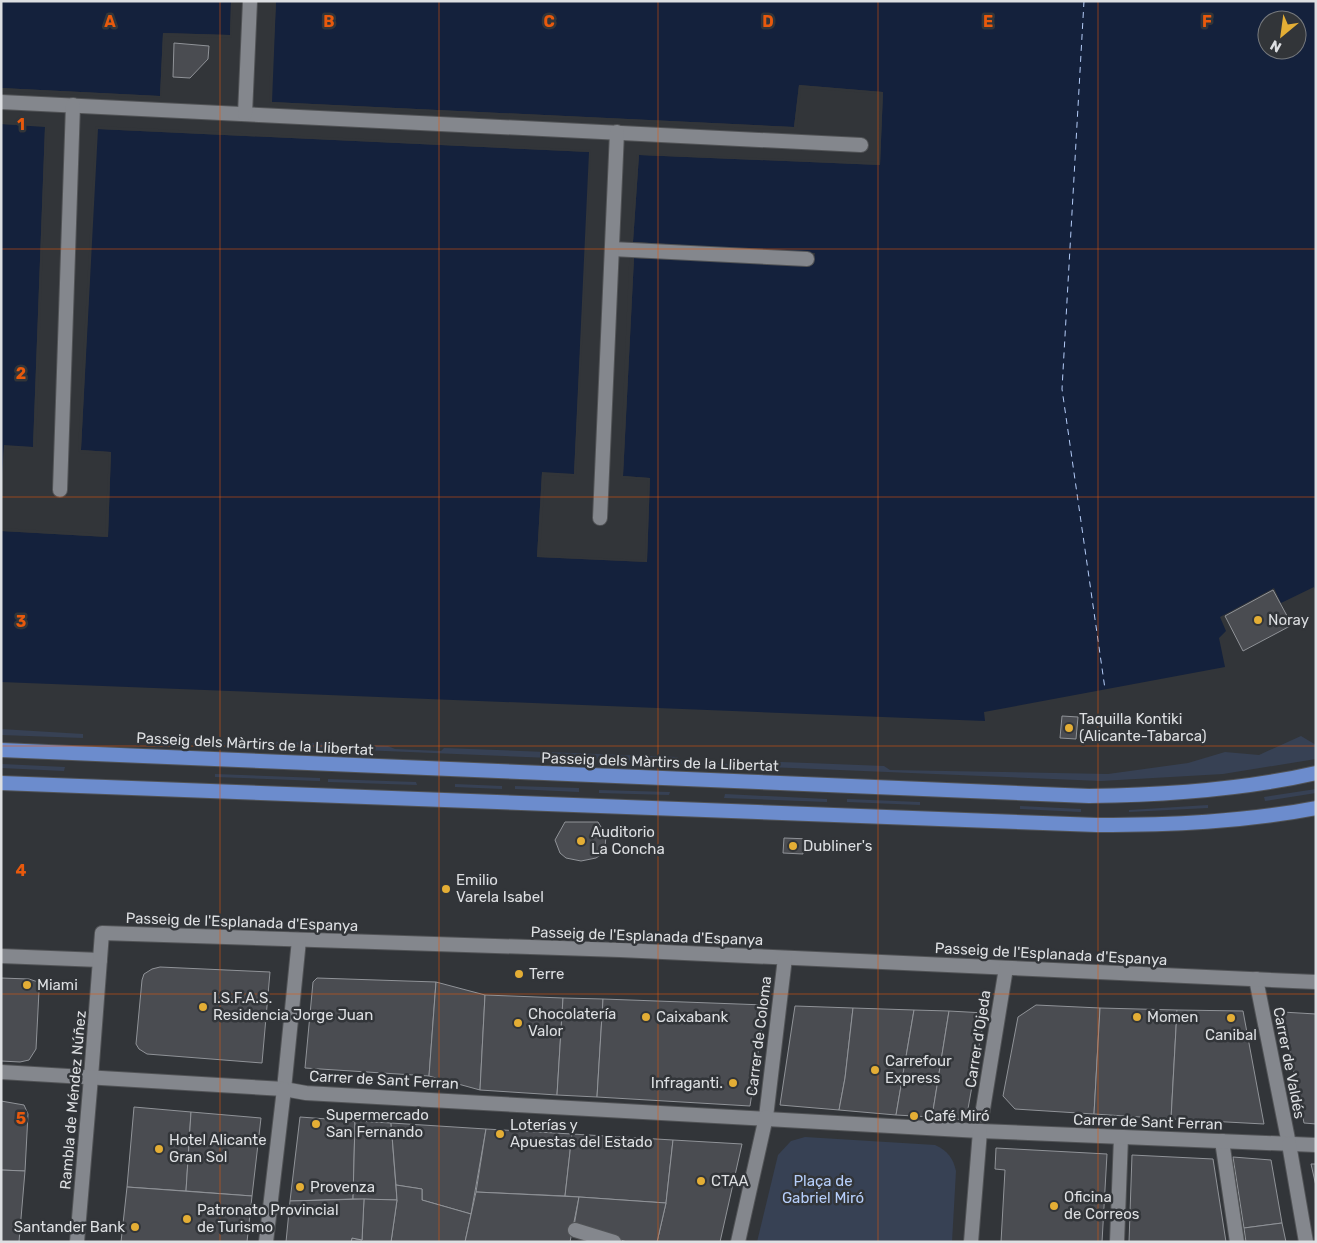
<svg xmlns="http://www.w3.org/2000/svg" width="1317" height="1243" font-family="Rubik,sans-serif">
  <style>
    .green { fill: #374154 }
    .water { fill: #14213c; fill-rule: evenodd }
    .pier { fill: #323539 }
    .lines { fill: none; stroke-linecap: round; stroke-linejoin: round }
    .ferry { stroke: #b4ccf8; stroke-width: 1; stroke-dasharray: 6 5; stroke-linecap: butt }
    .building { fill: #4a4c51; stroke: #909398 }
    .service-casing { stroke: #515356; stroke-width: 16 }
    .pedestrian-casing { stroke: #515356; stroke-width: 16 }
    .minor-casing { stroke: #515356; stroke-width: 16 }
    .primary-casing { stroke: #515356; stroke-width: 16 }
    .service { stroke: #84878d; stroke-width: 14 }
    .pedestrian { stroke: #84878d; stroke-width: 14 }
    .minor { stroke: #84878d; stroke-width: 14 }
    .primary { stroke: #6c8ccd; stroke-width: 14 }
    .grid { fill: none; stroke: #e8590c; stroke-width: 1; stroke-opacity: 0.55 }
    .poi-dot { fill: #e4ae35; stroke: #323539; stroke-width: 2 }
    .labels { text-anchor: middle; stroke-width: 5; stroke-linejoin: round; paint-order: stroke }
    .poi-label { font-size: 15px; fill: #dddfe2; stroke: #323539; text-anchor: start }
    .street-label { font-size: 15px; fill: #dddfe2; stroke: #323539 }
    .park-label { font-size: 15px; fill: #b6cefa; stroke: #323539 }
    .grid-label { font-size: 16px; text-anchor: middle; font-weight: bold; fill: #e8590c; stroke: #323539; stroke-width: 5; stroke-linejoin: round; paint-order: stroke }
  </style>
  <rect width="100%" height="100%" fill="#323539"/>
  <g class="green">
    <path d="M1,729L83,734V738L1,735Z"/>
    <path d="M144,736L181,737L187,741L233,743L237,740L388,746L395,749L441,751L444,748L677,757L683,762L730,764L733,760L884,766L890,770L1108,774L1188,763L1225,752L1259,755L1301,736L1316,745V759L1223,774L1101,781L144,741Z"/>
    <path d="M2,764L65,767L64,771L1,768Z"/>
    <path d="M215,774L320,778V781L215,777Z"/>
    <path d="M328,779L416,782L417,785L328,782Z"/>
    <path d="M455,784L502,786V789L455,787Z"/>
    <path d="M515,786L579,788V792L515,789Z"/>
    <path d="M1316,789V793L1265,801L1264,797Z"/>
    <path d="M599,790L670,792L669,795L599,793Z"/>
    <path d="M725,794L827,799V802L724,798Z"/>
    <path d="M847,799L920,802V805L847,802Z"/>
    <path d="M1208,805V808L1129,812V810Z"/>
    <path d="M1020,806L1081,809V812L1020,809Z"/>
    <path d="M805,1137L935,1145C948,1151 953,1158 956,1171L952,1242H757L778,1155L791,1141Z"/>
  </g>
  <g class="water">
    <path d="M1,1H231L230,35L163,33L160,96L1,88Z"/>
    <path d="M276,1H1316V591L1314,587L1281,603L1274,588L1220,617L1226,631L1219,638L1225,667L984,712L985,721L1,682V531L108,537L111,452L81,450L97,129L590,152L574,474L542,473L537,557L647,562L650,478L623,476L634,258L813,265L814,253L633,242L639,155L880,165L883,92L799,85L794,127L271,102ZM1267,20H1297V50H1267Z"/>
    <path d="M1,124L45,126L33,447L4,446L1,497Z"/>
  </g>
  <g class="pier">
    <path d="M231,1H233L231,38L165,36L161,98L1,91V88L160,96L163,33L230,35Z"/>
    <path d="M273,1H276L272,102L794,127L799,85L883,92L880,165L639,155L633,242L815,253L813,265L634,258L623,476L650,478L647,562L537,557L542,472L574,474L589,152L98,129L81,450L111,452L108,537L1,531V528L105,534L109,454L80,453L78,450L96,126L591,150L576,475L574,477L545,475L540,555L645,560L648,480L622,478L620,476L630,242L637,154L877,162L881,94L801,88L797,128L794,130L271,104L269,101Z"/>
    <path d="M1,122L45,124L47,126L36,447L33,450L6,448L4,497L1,500L4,445L33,447L45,127L1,124Z"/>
  </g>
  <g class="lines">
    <path class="ferry" d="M1084,1L1062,389L1105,689"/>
  </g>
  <g class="building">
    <path d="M174,43L209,46L208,59L190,78L173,77Z"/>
    <path d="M1273,590L1292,625L1243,651L1225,616Z"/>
    <path d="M1062,716L1078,717L1076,739L1060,738Z"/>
    <path d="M565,822H598L606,835L605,848L602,854L596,858L581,861L566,858L560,853L555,840Z"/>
    <path d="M784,838L810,839V845H804L803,854L783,853Z"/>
    <path d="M160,967L270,972L262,1063L147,1054L139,1049L136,1044L142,980L144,974L152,969Z"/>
    <path d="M1,978L29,979L38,982L39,991L36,1049L29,1060L20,1062L1,1061Z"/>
    <path d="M317,978L436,982L429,1076L305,1068L313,982Z"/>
    <path d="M436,982L485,995L480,1090L429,1076Z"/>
    <path d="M485,995L563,998L557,1095L480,1090Z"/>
    <path d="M563,998L603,999L597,1097L557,1095Z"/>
    <path d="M603,999L765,1005L750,1106L597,1097Z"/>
    <path d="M1036,1005L1100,1008L1094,1114L1015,1109L1003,1096L1018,1017Z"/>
    <path d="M795,1006L853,1008L845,1078L839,1110L780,1105Z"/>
    <path d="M853,1008L914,1010L896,1115L839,1110L845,1078Z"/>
    <path d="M1100,1008L1177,1010L1171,1119L1094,1114Z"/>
    <path d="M914,1010L949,1011L932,1117L896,1115Z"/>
    <path d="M1177,1010L1243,1011L1264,1124L1171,1119Z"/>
    <path d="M949,1011L985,1013L966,1120L932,1117Z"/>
    <path d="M1282,1012L1316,1014V1124L1304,1123Z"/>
    <path d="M1,1101L24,1105L28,1114L25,1171L1,1170Z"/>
    <path d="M134,1107L191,1112L186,1191L127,1187Z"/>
    <path d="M191,1112L261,1118L252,1196L186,1191Z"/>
    <path d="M300,1117L355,1121L353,1199L290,1201Z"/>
    <path d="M355,1121L391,1123L397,1200L353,1199Z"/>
    <path d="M391,1123L486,1129L471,1214L422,1200V1189L396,1185Z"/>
    <path d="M486,1129L572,1134L565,1196L476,1192Z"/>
    <path d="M572,1134L673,1140L666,1203L565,1196Z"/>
    <path d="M673,1140L742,1144L720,1242H657L666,1203Z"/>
    <path d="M996,1148L1107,1154L1102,1242H1001L1005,1170L995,1169Z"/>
    <path d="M1132,1155L1213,1159L1226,1242H1129Z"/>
    <path d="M1233,1157L1271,1160L1282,1223L1244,1228Z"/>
    <path d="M1311,1164H1316V1186Z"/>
    <path d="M1,1170L25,1171L19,1242H1Z"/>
    <path d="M396,1185L422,1189V1200L471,1214L465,1242H391L397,1200Z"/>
    <path d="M127,1187L252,1196L247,1242H121Z"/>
    <path d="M476,1192L579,1197L570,1242H465Z"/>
    <path d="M579,1197L666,1203L657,1242H627L574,1226Z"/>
    <path d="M364,1199L397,1200L391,1242H351L352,1238L362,1240Z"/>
    <path d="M364,1199L362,1240L352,1238L351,1242H286L290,1201Z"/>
    <path d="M1282,1223L1286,1242H1246L1244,1228Z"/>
  </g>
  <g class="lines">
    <defs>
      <g id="service">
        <path d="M1,102L861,145"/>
        <path d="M245,114L250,1"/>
        <path d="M612,249L807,259"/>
        <path d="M60,490L73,105"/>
        <path d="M600,518L617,132"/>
      </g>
      <g id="pedestrian">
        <path d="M1,956L100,960"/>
        <path d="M1256,979L1289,1144"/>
        <path d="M91,1077L102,933L620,950L1316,982"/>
        <path d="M284,1089L299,940"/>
        <path d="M982,1115L1006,968"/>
        <path d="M766,1117L785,958"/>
        <path d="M1222,1141L1237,1242"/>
        <path d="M1117,1242L1121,1137"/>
      </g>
      <g id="minor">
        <path d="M1,1072L284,1089L306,1093L980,1131L1316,1145"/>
        <path d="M1289,1144L1306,1242"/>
        <path d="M575,1230L614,1242"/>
        <path d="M77,1242L91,1077"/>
        <path d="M266,1242L284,1089"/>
        <path d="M738,1242L766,1117"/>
        <path d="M971,1242L980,1131"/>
      </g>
      <g id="primary">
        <path d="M1,750L1089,796C1165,795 1242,790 1316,773"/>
        <path d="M1,783L1097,825C1170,825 1243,822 1316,808"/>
      </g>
    </defs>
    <use href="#service" class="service-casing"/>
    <use href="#pedestrian" class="pedestrian-casing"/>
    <use href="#minor" class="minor-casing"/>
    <use href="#primary" class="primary-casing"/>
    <use href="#service" class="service"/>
    <use href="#pedestrian" class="pedestrian"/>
    <use href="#minor" class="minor"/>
    <use href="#primary" class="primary"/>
  </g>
  <path class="grid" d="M220,1V1242M439,1V1242M658,1V1242M878,1V1242M1098,1V1242M1,249H1316M1,497H1316M1,746H1316M1,994H1316"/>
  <g class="poi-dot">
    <circle cx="1258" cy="620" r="5"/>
    <circle cx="1069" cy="728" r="5"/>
    <circle cx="581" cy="841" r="5"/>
    <circle cx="793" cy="846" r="5"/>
    <circle cx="446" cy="889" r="5"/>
    <circle cx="519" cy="974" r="5"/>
    <circle cx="27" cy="985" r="5"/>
    <circle cx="203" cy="1007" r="5"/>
    <circle cx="646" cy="1017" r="5"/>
    <circle cx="1137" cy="1017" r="5"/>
    <circle cx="1231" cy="1018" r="5"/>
    <circle cx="518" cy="1023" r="5"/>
    <circle cx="875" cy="1070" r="5"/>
    <circle cx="733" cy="1083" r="5"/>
    <circle cx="914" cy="1116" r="5"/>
    <circle cx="316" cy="1124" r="5"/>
    <circle cx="500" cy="1134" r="5"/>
    <circle cx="159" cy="1149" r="5"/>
    <circle cx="701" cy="1181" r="5"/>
    <circle cx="300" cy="1187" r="5"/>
    <circle cx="1054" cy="1206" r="5"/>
    <circle cx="187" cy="1219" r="5"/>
    <circle cx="135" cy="1227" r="5"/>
  </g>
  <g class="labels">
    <g class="poi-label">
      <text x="1268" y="625">Noray</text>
      <text x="1079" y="724">Taquilla Kontiki<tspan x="1079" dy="17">(Alicante-Tabarca)</tspan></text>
      <text x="591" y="837">Auditorio<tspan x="591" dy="17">La Concha</tspan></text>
      <text x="803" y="851">Dubliner's</text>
      <text x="456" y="885">Emilio<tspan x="456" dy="17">Varela Isabel</tspan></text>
      <text x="529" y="979">Terre</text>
      <text x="37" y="990">Miami</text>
      <text x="213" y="1003">I.S.F.A.S.<tspan x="213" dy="17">Residencia Jorge Juan</tspan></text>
      <text x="528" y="1019">Chocolatería<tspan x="528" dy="17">Valor</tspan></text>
      <text x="656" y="1022">Caixabank</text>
      <text x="1147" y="1022">Momen</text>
      <text x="1231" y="1040" text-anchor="middle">Canibal</text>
      <text x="885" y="1066">Carrefour<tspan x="885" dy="17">Express</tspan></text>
      <text x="723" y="1088" text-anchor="end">Infraganti.</text>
      <text x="326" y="1120">Supermercado<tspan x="326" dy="17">San Fernando</tspan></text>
      <text x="924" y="1121">Café Miró</text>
      <text x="510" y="1130">Loterías y<tspan x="510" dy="17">Apuestas del Estado</tspan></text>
      <text x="169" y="1145">Hotel Alicante<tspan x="169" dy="17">Gran Sol</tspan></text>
      <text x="711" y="1186">CTAA</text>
      <text x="310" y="1192">Provenza</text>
      <text x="1064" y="1202">Oficina<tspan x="1064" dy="17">de Correos</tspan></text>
      <text x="197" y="1215">Patronato Provincial<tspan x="197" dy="17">de Turismo</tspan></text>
      <text x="125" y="1232" text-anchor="end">Santander Bank</text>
    </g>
    <g class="street-label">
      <text transform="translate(255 744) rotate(3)" y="5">Passeig dels Màrtirs de la Llibertat</text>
      <text transform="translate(660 762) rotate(2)" y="5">Passeig dels Màrtirs de la Llibertat</text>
      <text transform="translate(242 922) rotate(2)" y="5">Passeig de l'Esplanada d'Espanya</text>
      <text transform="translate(647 936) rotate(2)" y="5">Passeig de l'Esplanada d'Espanya</text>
      <text transform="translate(1051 954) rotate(3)" y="5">Passeig de l'Esplanada d'Espanya</text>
      <text transform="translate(759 1036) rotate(-83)" y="5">Carrer de Coloma</text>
      <text transform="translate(978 1039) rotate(-81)" y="5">Carrer d'Ojeda</text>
      <text transform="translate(1289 1063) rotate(79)" y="5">Carrer de Valdés</text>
      <text transform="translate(384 1080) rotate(3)" y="5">Carrer de Sant Ferran</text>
      <text transform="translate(73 1100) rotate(-85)" y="5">Rambla de Méndez Núñez</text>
      <text transform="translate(1148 1122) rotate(2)" y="5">Carrer de Sant Ferran</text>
    </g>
    <g class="park-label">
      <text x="823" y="1186">Plaça de<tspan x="823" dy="17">Gabriel Miró</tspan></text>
    </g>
  </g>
  <g class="grid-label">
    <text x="110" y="27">A</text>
    <text x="329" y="27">B</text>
    <text x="549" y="27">C</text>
    <text x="768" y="27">D</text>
    <text x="988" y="27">E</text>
    <text x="1207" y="27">F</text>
    <text x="21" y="130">1</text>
    <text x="21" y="379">2</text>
    <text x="21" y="627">3</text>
    <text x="21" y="876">4</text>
    <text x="21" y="1124">5</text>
  </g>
  <rect width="1317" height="1243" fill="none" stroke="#dddfe2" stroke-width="5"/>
  <g transform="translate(1282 35) rotate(209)"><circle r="24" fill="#323539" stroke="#76797d"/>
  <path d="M0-4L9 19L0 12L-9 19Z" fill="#e4ae35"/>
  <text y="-8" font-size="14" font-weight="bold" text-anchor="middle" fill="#dddfe2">N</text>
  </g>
</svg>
